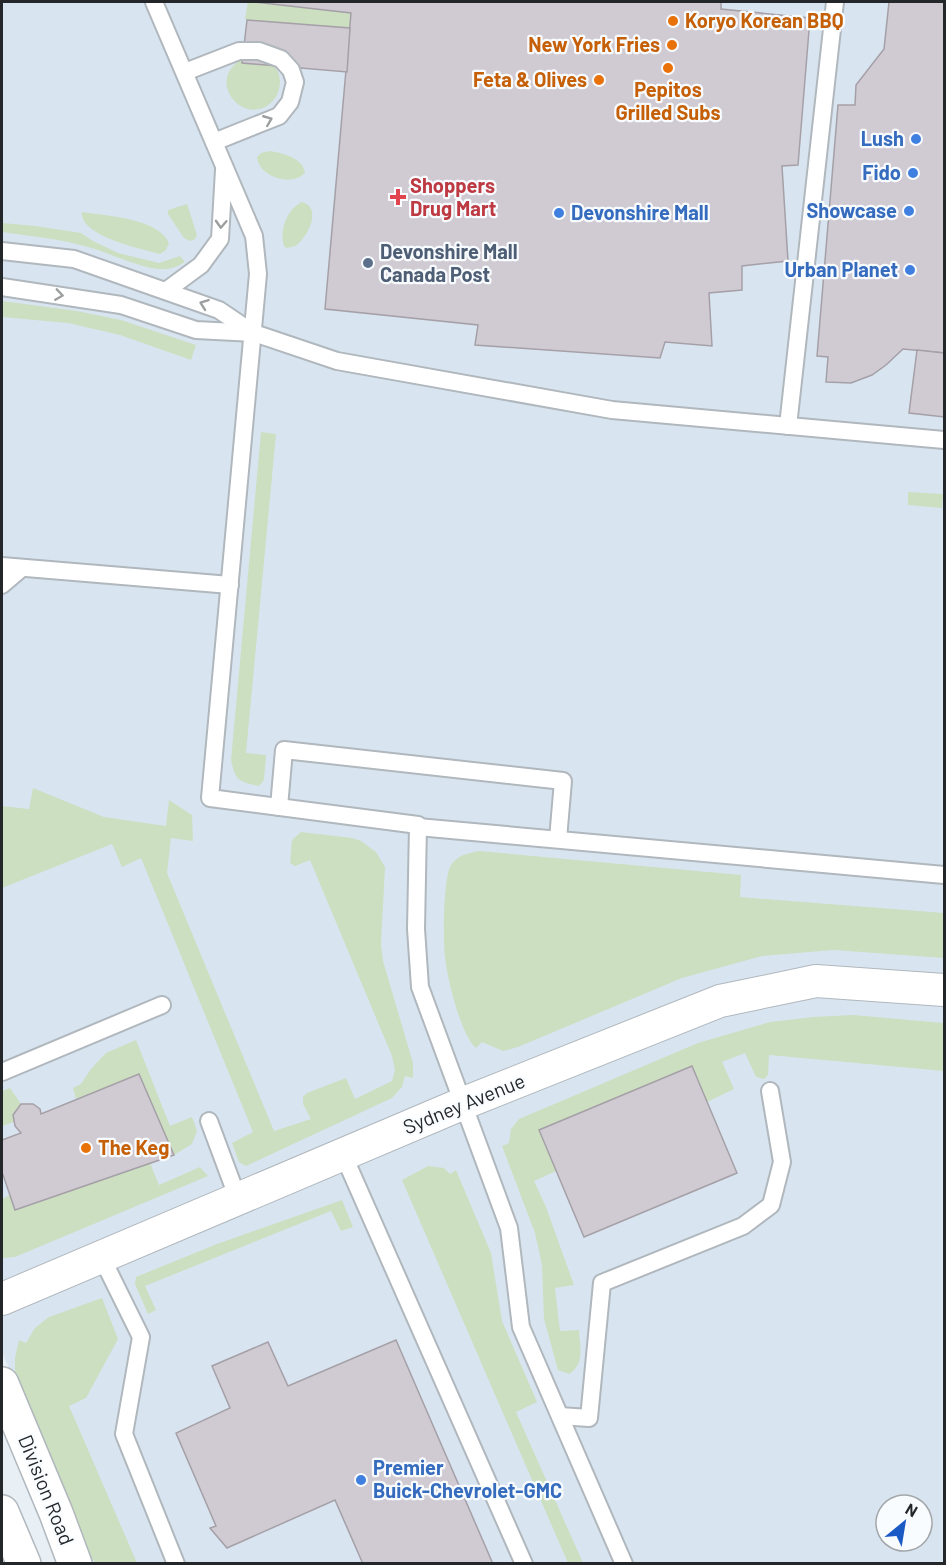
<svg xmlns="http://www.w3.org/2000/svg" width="946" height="1565" font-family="Barlow,sans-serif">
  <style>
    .built { fill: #d8e5f1; fill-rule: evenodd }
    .green { fill: #ccdfc0 }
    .building { fill: #d0cad2; stroke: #a5a0a7; stroke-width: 1.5 }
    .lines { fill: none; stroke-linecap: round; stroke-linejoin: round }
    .service-casing { stroke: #b0b7bd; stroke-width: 20 }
    .minor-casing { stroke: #b0b7bd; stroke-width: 34 }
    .secondary-casing { stroke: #b0b7bd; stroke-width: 36 }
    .service { stroke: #fff; stroke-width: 16 }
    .minor { stroke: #fff; stroke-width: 32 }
    .secondary { stroke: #fff; stroke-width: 33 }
    .oneway { stroke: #9c9e9f }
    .food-dot { fill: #e8710a; stroke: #f9fcff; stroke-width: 2 }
    .shop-dot { fill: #3f7fe0; stroke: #f9fcff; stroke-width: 2 }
    .health-dot { fill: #e0444e; stroke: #f9fcff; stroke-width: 2 }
    .service-dot { fill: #5c6f8a; stroke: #f9fcff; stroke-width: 2 }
    .labels { text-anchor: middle; stroke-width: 4.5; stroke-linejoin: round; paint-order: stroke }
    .food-label { font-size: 20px; font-weight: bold; fill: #c56008; stroke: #f9fcff; text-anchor: start }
    .shop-label { font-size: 20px; font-weight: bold; fill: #366cbe; stroke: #f9fcff; text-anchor: end }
    .health-label { font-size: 20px; font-weight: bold; fill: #be3a42; stroke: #f9fcff; text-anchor: start }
    .service-label { font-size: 20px; font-weight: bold; fill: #4e5e75; stroke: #f9fcff; text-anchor: start }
    .street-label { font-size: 20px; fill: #242729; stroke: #f9fcff }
  </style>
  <rect width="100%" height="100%" fill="#e8f0f6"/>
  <path class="built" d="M2,2H944V1563H92L2,1352ZM886,1505H922V1541H886Z"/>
  <g class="green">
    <path d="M248,2L351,13L350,28L247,20L245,19Z"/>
    <path d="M245,57C253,59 266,59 272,64C282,72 282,88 275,98C250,133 199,81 245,57Z"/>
    <path d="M270,151C283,153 303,158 305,173C291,187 259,177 257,157L261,153Z"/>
    <path d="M302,202C321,207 310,232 300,242C297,246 292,247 287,248L284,246C279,230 287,209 302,202Z"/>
    <path d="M187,204L197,235L195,239L190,241L184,238L168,214V210Z"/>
    <path d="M82,212C107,216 158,218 169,243L166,250L160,254C142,249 79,236 82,212Z"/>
    <path d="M2,223L36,226L81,233L93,241L118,253L159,263L180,256L185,262C177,267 169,270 159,269C137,267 110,253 88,247C60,239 31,236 2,232Z"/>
    <path d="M2,301L77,311L121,320L196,345L191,360L120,335L68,323L2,317Z"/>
    <path d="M261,432L276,434L246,753L266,755L264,780L259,786C240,782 235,781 231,760Z"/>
    <path d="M908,492L943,494L942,508L908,505Z"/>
    <path d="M33,788L104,817L166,826L169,800L192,815L193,841L171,838L167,873L274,1131L311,1119L303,1104V1097L307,1093L346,1078L355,1099L392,1081L395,1070L392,1056L310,860L295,866L290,863L292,840L301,832L352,838L361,841L376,852L385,867L381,944L383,961L413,1063V1078L405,1076L402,1087L392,1098L246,1166L239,1162L232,1143L253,1132L141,858L122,867L112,844L2,888V806L29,809Z"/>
    <path d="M479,851L741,875L740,897L944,913V958L834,950L762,956L682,978L518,1047L503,1051L482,1042L476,1048C461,1036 447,977 445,957C443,939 443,879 451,865C457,855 469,853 479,851Z"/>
    <path d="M853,1015L944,1023V1071L769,1055L768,1075L764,1079L756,1077L745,1053L722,1062L734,1089L707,1102L692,1067L539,1130L556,1171L534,1181L546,1207L574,1285L555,1288L560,1331L579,1330C580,1347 585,1364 569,1374L558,1370L544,1319L542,1265L535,1233L502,1146L509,1143L511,1129L519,1119L698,1043L770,1022L813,1017Z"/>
    <path d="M136,1040L170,1126L192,1117L197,1131L192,1144L174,1155L139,1074L76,1099L73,1088L81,1084L91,1069L106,1053Z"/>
    <path d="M10,1088L21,1104L13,1115L14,1122L2,1126V1091Z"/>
    <path d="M150,1163L159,1185L200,1167L208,1176L15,1257L2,1258V1199L10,1195L15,1210Z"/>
    <path d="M428,1166L444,1168L450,1174L456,1170L491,1253L502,1321L537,1402L516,1412L583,1563H568L402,1180Z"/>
    <path d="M342,1200L353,1227L341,1231L331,1211L145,1286L156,1310L148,1314L135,1284L136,1277L217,1244Z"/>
    <path d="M102,1298L118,1339L86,1398L69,1406L137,1563H96L88,1555L15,1377V1358L19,1340L26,1343L35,1328L49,1317Z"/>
  </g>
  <g class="building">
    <path d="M253,2H721V9L810,18L798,165L782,166L788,261L742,266V290L709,293L712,346L665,342L660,358L475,345L478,325L325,309L351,13Z"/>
    <path d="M889,2H944V353L903,349L886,365L872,375L851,383L826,382L828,357L817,356L838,105H855L856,85L884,49Z"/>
    <path d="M247,20L350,28L347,72L242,63Z"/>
    <path d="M917,350L944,353V417L909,413Z"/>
    <path d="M692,1066L737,1173L584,1237L539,1130Z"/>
    <path d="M139,1074L174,1155L15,1210L2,1172V1140L21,1133L15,1126L13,1115L21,1104H33L40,1109L41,1114Z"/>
    <path d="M396,1340L493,1564H363L335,1500L227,1548L210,1528L216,1526L176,1433L230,1408L212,1366L268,1342L288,1386Z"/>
  </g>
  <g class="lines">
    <defs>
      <g id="service">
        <path d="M154,2L254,236L258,274L210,798L418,825L416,929L420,987L509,1228L521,1327L624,1564"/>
        <path d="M185,72L239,51H259L281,59L291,70L295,82L290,102L279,116L214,142"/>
        <path d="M2,251L74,259L219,310L253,333"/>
        <path d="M2,287L121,305L196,330L254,333L337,361L612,410L944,440"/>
        <path d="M167,290L201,265L220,239L224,170"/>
        <path d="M788,426L835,2"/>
        <path d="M2,566L230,585"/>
        <path d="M2,585L22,568"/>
        <path d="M279,807L284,750L563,781L558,839"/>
        <path d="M418,827L944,875"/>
        <path d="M2,1072L162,1005"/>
        <path d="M209,1121L238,1199"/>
        <path d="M343,1154L524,1564"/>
        <path d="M101,1256L141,1337L124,1434L176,1564"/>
        <path d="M560,1416L589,1418L602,1283L743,1226L771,1205L782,1162L770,1091"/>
      </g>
      <path id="minor" d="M2,1299L464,1103L720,1001L816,981L944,990"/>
      <g id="secondary">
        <path d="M2,1384L56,1513L75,1564"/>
        <path d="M2,1512L24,1564"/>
      </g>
    </defs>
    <use href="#service" class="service-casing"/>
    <use href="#minor" class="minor-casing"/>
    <use href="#secondary" class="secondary-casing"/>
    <use href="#service" class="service"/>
    <use href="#minor" class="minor"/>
    <use href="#secondary" class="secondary"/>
  </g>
  <defs><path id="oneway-chevron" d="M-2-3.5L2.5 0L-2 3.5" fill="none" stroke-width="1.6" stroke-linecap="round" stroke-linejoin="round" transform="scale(1.5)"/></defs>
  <g class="oneway">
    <use href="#oneway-chevron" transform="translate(268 120) rotate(-22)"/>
    <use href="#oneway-chevron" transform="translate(221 224) rotate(93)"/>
    <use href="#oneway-chevron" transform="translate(59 295) rotate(8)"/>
    <use href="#oneway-chevron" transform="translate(204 304) rotate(-160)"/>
  </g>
  <g class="food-dot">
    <circle cx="673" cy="21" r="6"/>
    <circle cx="672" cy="45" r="6"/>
    <circle cx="668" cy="68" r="6"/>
    <circle cx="599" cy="80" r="6"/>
    <circle cx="86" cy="1148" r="6"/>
  </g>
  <g class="shop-dot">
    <circle cx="916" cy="139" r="6"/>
    <circle cx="913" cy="173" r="6"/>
    <circle cx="909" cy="211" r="6"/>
    <circle cx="559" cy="213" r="6"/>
    <circle cx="910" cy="270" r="6"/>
    <circle cx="361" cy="1480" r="6"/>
  </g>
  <path class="health-dot" d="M395 188h6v6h6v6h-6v6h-6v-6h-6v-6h6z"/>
  <circle class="service-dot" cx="368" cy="263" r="6"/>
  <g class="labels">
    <g class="food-label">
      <text x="685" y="28">Koryo Korean BBQ</text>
      <text x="660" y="52" text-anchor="end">New York Fries</text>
      <text x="587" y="87" text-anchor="end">Feta &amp; Olives</text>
      <text x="668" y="97" text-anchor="middle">Pepitos<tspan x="668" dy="23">Grilled Subs</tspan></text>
      <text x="98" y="1155">The Keg</text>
    </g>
    <g class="shop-label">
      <text x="904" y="146">Lush</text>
      <text x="901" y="180">Fido</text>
      <text x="897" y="218">Showcase</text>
      <text x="571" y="220" text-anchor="start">Devonshire Mall</text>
      <text x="898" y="277">Urban Planet</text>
      <text x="373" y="1475" text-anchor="start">Premier<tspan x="373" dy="23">Buick-Chevrolet-GMC</tspan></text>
    </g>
    <g class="health-label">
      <text x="410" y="193">Shoppers<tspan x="410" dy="23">Drug Mart</tspan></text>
    </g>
    <g class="service-label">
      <text x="380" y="259">Devonshire Mall<tspan x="380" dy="23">Canada Post</tspan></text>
    </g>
    <g class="street-label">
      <text transform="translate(464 1104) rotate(-22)" y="7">Sydney Avenue</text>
      <text transform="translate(46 1490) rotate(68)" y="7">Division Road</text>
    </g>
  </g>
  <rect width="946" height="1565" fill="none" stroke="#242729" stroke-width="6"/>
  <g transform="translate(904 1523) rotate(30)"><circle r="28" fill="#f9fcff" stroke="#a4a7a9" stroke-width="1.5"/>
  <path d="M0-4.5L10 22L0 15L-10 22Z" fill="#1b59c5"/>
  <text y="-9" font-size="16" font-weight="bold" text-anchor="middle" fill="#242729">N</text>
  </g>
</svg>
